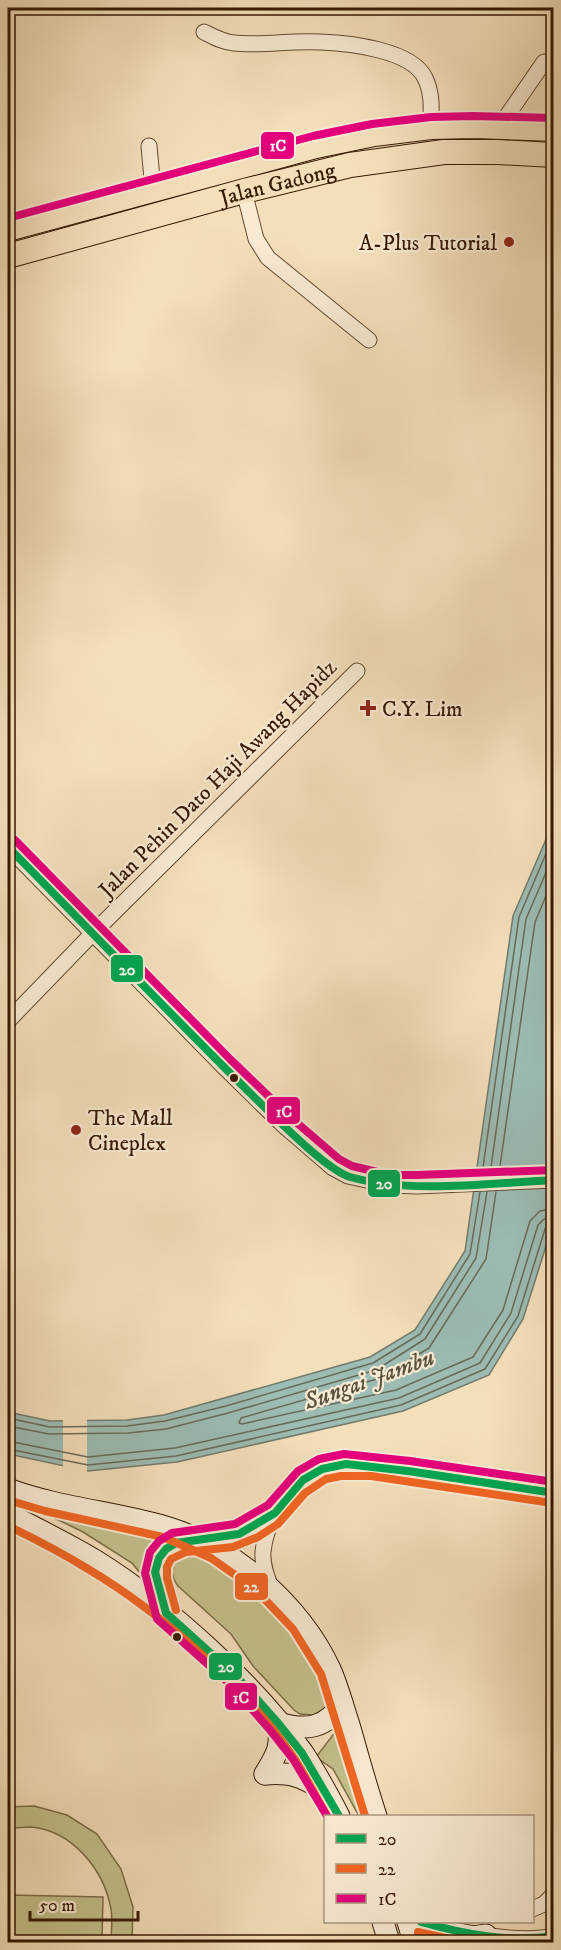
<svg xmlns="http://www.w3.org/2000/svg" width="561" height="1950" font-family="'IM FELL DW Pica',serif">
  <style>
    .green { fill: #c3c08b; stroke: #7c6c46; stroke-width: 1.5 }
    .water { fill: #9cbcb4; stroke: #737b6c; stroke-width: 1.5 }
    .pier { fill: #f4dfbb }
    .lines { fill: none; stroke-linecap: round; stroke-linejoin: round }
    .shore { stroke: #696a5a; stroke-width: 1.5 }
    .street-casing { stroke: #664a30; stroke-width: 17 }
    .secondary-casing { stroke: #361901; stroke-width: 23 }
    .primary-casing { stroke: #361901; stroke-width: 26 }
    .street { stroke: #f8ead3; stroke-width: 15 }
    .secondary { stroke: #f8ead3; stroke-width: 21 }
    .primary { stroke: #f4dfbb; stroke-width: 24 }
    .bus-1-casing { stroke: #f8ead3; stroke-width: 12 }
    .bus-2-casing { stroke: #f8ead3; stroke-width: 12 }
    .bus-3-casing { stroke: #f8ead3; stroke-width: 12 }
    .bus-1 { stroke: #00a651; stroke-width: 8 }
    .bus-2 { stroke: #f26522; stroke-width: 8 }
    .bus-3 { stroke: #e5007d; stroke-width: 8 }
    .poi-dot { fill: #8f2418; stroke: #f8ead3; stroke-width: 2 }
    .bus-dot { fill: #361901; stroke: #f8ead3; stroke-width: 2 }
    .labels { text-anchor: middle; stroke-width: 4.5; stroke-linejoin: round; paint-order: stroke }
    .street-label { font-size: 22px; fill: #361901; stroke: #f8ead3 }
    .poi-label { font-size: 22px; fill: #361901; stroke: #f8ead3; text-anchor: start }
    .water-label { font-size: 24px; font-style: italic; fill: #5a5240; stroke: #f8ead3 }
    .line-badge { stroke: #f8ead3; stroke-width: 2 }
    .badge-label { font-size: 16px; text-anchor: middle; font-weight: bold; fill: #fff }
  </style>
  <rect width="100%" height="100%" fill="#f4dfbb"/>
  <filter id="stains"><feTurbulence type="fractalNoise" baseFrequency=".00333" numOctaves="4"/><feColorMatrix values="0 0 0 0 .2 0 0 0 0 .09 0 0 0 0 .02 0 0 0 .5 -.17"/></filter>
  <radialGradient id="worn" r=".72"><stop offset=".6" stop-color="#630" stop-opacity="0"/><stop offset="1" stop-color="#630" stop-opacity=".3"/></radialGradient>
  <g class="green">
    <path d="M39,1506L176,1534L148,1583L132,1563L83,1532L38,1510Z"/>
    <path d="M189,1548L204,1550L271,1598L312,1650L330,1693L326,1707L314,1715L300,1714L294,1710L253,1666L231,1634L178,1586C166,1570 174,1557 189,1548Z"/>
    <path d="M339,1727L367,1816H359L333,1769L316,1757Z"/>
    <path d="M34,1806L67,1815L97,1834L121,1869L133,1907L132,1942H111C111,1932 113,1920 111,1909C104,1870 73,1831 31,1827C24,1827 15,1828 8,1829V1807Z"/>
    <path d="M8,1895L103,1897L102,1942H8Z"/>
  </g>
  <path class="water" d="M553,823V1215L552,1227L523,1319L489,1375L403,1411L177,1462L88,1471L8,1454V1412L50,1421L127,1420L164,1415L370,1357L415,1330L465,1251L513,916Z"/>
  <path class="pier" d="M87,1417V1474L63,1470V1418Z"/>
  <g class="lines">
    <g class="shore">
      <path d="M499,1173L535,922L554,877"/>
      <path d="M482,1174L519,917L554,835"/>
      <path d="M490,1174L526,919L554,854"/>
      <path d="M496,1192L486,1259L429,1348L377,1379L241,1418L239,1423L242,1424L396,1390L473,1357L503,1310L530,1221L540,1211L554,1208"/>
      <path d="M8,1418L50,1427L127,1426L165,1421L226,1406L373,1363L420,1334L470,1254L480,1192"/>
      <path d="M8,1426L49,1434L128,1433L166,1429L228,1413L376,1370L425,1339L476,1258L487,1192"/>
      <path d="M8,1441L88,1457L175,1448L399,1398L480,1363L511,1313L538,1225L544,1219L554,1217"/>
      <path d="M8,1449L88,1465L176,1456L401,1405L485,1369L518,1316L545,1229L548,1225L554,1224"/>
    </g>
    <defs>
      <g id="street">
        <path d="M204,32C214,37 223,42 234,43C262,46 293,40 321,42C349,43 412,50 425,78C433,94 431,110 431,127"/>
        <path d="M500,126L544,62"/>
        <path d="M149,146L153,190"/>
        <path d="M244,191L256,239L268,258L369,340"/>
        <path d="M8,847L223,1066L282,1124L333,1168L348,1176L389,1185L417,1186L554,1180"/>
        <path d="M8,1021L92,934L357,671"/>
        <path d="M198,1539L239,1534L275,1513"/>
        <path d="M271,1588C267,1577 262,1565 263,1552C266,1520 291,1481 322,1469C337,1463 356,1465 372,1466L554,1493"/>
        <path d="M532,1909L544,1904L554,1894"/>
        <path d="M421,1922C454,1932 521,1944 554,1936"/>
      </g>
      <g id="secondary">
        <path d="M8,1489C59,1508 114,1512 166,1527C235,1548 299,1604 330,1669C338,1687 343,1707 349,1725C358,1756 366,1786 376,1816"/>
        <path d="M8,1514C37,1529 68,1544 96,1561C167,1605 255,1685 303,1753C316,1773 328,1795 339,1816"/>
        <path d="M166,1613C152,1569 145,1549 198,1539"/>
        <path d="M278,1723C306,1731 326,1729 342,1703"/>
        <path d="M265,1774C291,1772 300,1776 323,1789"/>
        <path d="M265,1774C277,1754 282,1747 278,1723"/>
        <path d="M383,1922L389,1942"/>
        <path d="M408,1922L414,1942"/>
        <path d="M455,1942L466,1938L486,1935"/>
      </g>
      <g id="primary">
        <path d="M8,229L316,146L374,134L431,127L474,126L554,129"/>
        <path id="s1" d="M8,256L244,191L350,165L444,152H497L554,155"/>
      </g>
    </defs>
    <use href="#street" class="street-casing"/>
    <use href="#secondary" class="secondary-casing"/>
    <use href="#primary" class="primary-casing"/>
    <use href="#street" class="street"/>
    <use href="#secondary" class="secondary"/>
    <use href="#primary" class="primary"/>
    <defs>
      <g id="bus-1">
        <path d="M8,847C90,930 170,1014 253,1096C274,1116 325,1169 350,1177C411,1194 490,1183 554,1180"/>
        <path d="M339,1816L302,1753L278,1723L237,1677L166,1613L155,1572L159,1558L166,1549L176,1543L239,1534L275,1513L303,1480L322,1469L346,1464L408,1471L554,1493"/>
        <path d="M421,1922C464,1934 509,1943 554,1936"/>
      </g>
      <g id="bus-2">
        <path d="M8,1500L45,1511L163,1537L211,1558L255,1589L293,1629L321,1674L365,1816"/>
        <path d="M8,1526C35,1539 62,1553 88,1569C162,1613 248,1689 296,1761C307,1779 317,1798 327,1816"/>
        <path d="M176,1610L167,1578V1567L171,1559L186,1552L233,1547L258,1537L278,1524L305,1493L326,1479L341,1476H371L552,1503"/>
        <path d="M418,1932L463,1942"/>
      </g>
      <g id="bus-3">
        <path d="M8,218L313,136L372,124L431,117L474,116L554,118"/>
        <path d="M15,840L230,1059L289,1116L339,1159L352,1166L390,1175H417L554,1170"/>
        <path d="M327,1816L293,1759L270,1730L230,1684L157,1619L145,1573L150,1552L159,1541L172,1533L235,1524L268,1505L298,1471L319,1459L344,1454L410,1461L554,1482"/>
      </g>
    </defs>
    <use href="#bus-1" class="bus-1-casing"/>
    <use href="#bus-2" class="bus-2-casing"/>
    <use href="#bus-3" class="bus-3-casing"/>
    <use href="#bus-1" class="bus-1"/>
    <use href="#bus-2" class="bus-2"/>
    <use href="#bus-3" class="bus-3"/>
  </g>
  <g class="poi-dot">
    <circle cx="509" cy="242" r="6"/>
    <path d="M365 699h6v6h6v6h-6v6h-6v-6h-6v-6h6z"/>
    <circle cx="76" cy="1130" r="6"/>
  </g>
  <g class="bus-dot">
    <circle cx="234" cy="1078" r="5"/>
    <circle cx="177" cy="1637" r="5"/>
  </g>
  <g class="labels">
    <g class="street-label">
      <text dy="8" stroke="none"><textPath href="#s1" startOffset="279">Jalan Gadong</textPath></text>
      <text transform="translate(217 778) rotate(-45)" y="8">Jalan Pehin Dato Haji Awang Hapidz</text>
    </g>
    <g class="poi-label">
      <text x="497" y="250" text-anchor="end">A-Plus Tutorial</text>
      <text x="382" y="716">C.Y. Lim</text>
      <text x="88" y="1125">The Mall<tspan x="88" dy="25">Cineplex</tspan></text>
    </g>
    <g class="water-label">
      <text transform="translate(369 1379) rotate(-20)" y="8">Sungai Jambu</text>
    </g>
  </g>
  <g class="line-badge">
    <rect x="260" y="131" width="35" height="29" rx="6" fill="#e5007d"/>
    <rect x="110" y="954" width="34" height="29" rx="6" fill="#00a651"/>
    <rect x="266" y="1096" width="35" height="29" rx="6" fill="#e5007d"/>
    <rect x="367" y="1169" width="34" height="29" rx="6" fill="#00a651"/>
    <rect x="234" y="1572" width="35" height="29" rx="6" fill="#f26522"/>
    <rect x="208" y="1652" width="35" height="29" rx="6" fill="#00a651"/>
    <rect x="224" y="1682" width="34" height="29" rx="6" fill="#e5007d"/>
  </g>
  <g class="badge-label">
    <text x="278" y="151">1C</text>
    <text x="127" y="975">20</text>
    <text x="284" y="1117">1C</text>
    <text x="384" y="1189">20</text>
    <text x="251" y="1592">22</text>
    <text x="226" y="1672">20</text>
    <text x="241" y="1703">1C</text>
  </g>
  <rect width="561" height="1950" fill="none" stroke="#f4dfbb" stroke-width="30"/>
  <rect x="9" y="9" width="543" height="1932" fill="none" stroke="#361901" stroke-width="3"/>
  <rect x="15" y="15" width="531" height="1920" fill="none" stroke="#361901" stroke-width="1.5"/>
  <rect x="324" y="1815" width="210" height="108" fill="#f8ead3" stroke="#aa967f" stroke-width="1.5"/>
  <rect x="336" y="1834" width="30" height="9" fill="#00a651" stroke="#aa967f" stroke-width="1.5"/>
  <text x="378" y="1845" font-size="18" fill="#361901">20</text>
  <rect x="336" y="1864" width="30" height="9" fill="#f26522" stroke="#aa967f" stroke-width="1.5"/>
  <text x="378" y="1875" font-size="18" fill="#361901">22</text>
  <rect x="336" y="1894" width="30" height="9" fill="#e5007d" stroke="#aa967f" stroke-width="1.5"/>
  <text x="378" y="1905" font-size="18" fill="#361901">1C</text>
  <path d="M30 1911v9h108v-9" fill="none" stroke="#361901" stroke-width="3"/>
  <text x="39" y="1911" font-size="18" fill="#361901" stroke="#f8ead3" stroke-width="4.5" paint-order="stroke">50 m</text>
  <rect width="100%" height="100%" filter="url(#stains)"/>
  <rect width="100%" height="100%" fill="url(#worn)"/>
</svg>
